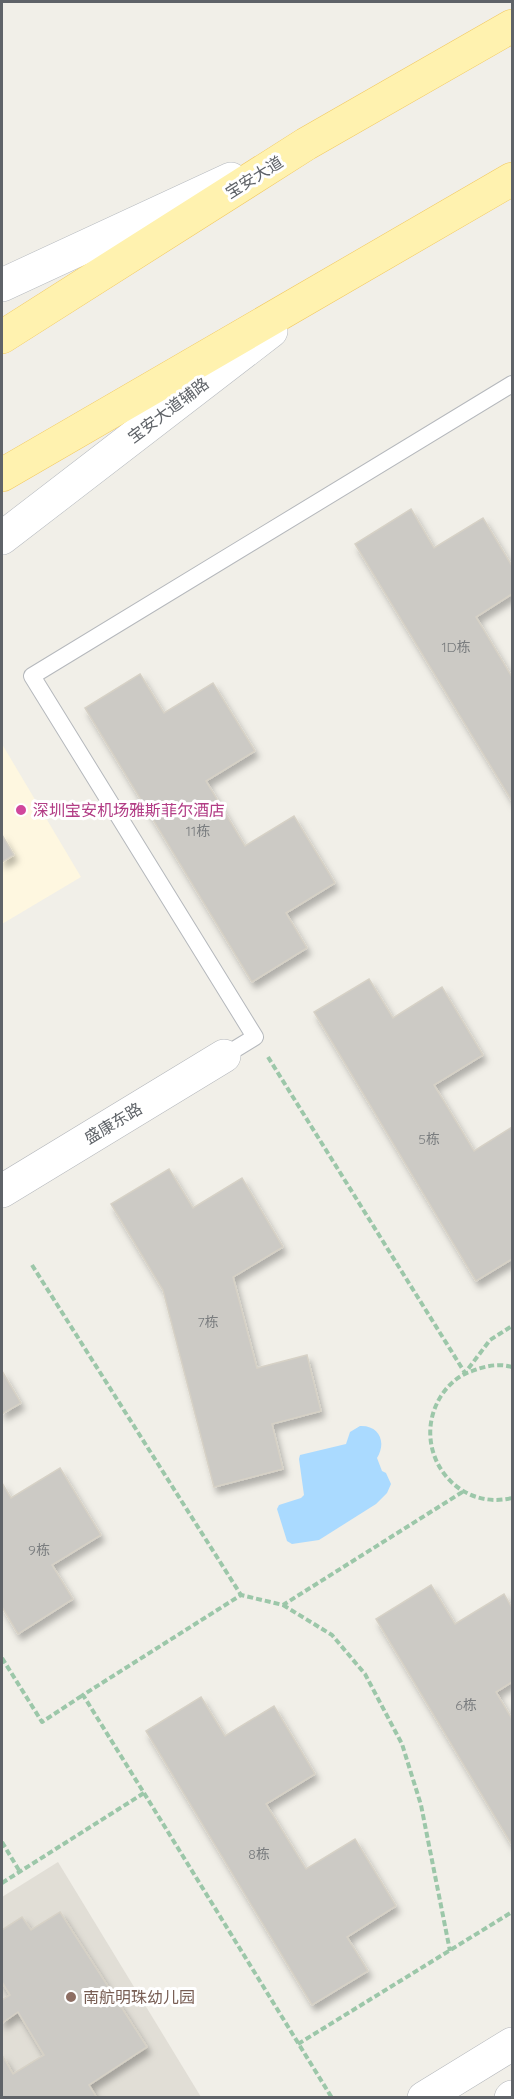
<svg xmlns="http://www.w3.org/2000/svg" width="514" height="2099" font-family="Quicksand,'Noto Sans SC',sans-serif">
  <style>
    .commercial { fill: #fef7e0 }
    .education { fill: #e1ded6 }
    .water { fill: #aadaff }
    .building { fill: #cccac5; stroke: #d6d1c6; stroke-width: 1.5; filter: url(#shadow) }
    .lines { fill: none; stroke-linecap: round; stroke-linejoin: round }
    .service-casing { stroke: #b5b8bc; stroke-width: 18 }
    .minor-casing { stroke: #b5b8bc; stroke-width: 34 }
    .tertiary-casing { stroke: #b5b8bc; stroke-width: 34 }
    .secondary-casing { stroke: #b6babf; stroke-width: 34 }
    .primary-casing { stroke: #f2c960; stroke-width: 34 }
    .path { stroke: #9cc7a9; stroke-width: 4; stroke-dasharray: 6 3; stroke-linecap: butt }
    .service { stroke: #fff; stroke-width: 16 }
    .minor { stroke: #fff; stroke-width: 33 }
    .tertiary { stroke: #fff; stroke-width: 33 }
    .secondary { stroke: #fff; stroke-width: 33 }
    .primary { stroke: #fff2af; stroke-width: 33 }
    .hotel-dot { fill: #d1479c; stroke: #fff; stroke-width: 2 }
    .education-dot { fill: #8d6e63; stroke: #fff; stroke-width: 2 }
    .labels { text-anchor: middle; stroke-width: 6; stroke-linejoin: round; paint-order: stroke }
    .number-label { font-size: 14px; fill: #7a7d7f }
    .street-label { font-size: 16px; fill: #5f6368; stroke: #fff }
    .hotel-label { font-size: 16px; fill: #b23c85; stroke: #fff; text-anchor: start }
    .education-label { font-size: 16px; fill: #785e54; stroke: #fff; text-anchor: start }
  </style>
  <defs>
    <filter id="shadow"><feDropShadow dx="3.5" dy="6" stdDeviation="3" flood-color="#0004"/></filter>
  </defs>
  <rect width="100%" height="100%" fill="#f1efe8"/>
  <path class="commercial" d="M2,744L81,877L2,924Z"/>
  <path class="education" d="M58,1862L201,2097L2,2098V1897Z"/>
  <path class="water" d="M360,1426C379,1425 387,1442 377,1458L382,1471L386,1473L391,1484L387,1493L376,1504L319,1540L292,1544L287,1541L277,1509L279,1505L301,1498L304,1495L299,1459L300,1455L346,1444L350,1432Z"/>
  <g class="building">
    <path d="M411,509L434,548L483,518L512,566V594L476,617L512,677V801L355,544Z"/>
    <path d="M140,674L164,713L213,683L255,751L206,781L245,846L294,816L335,883L286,913L307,948L252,982L85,708Z"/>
    <path d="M2,835L14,855L2,862Z"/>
    <path d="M369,979L393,1018L442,987L483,1055L434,1085L474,1151L512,1127V1259L476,1281L314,1012Z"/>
    <path d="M169,1169L193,1208L242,1178L283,1247L233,1277L257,1368L307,1355L321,1411L272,1424L283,1469L214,1487L163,1290L111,1204Z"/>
    <path d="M2,1371L21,1403L2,1414Z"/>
    <path d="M60,1468L101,1535L52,1565L73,1599L18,1634L2,1607V1483L11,1498Z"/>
    <path d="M431,1585L455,1624L504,1594L512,1608V1682L496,1692L512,1719V1845L376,1619Z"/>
    <path d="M201,1697L225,1736L274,1706L315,1774L266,1804L306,1869L355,1839L396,1906L347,1937L368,1971L312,2005L146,1731Z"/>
    <path d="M60,1912L147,2047L89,2085L97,2098H2V2055L13,2074L44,2055L18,2012L2,2023V2000L10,1995L2,1982V1930L22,1917L31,1930Z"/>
  </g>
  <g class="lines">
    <defs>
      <path id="service" d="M224,1056L255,1037L32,676L512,384"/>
      <path id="minor" d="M2,1191L224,1056"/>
      <g id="tertiary">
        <path d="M424,2098L512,2044"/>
        <path d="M511,2098L512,2097"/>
      </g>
      <g id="secondary">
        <path d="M2,285L231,179"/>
        <path d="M2,538L271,331"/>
      </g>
      <g id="primary">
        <path d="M2,337L306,144L512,26"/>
        <path d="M2,475L512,179"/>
      </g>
    </defs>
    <use href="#service" class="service-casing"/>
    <use href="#minor" class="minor-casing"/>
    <use href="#tertiary" class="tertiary-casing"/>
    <use href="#secondary" class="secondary-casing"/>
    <use href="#primary" class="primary-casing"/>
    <g class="path">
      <path d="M268,1057L465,1373L490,1340L512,1326"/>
      <path d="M32,1265L241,1595"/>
      <path d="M512,1367C499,1363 485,1366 472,1371C459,1375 448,1385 441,1396C409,1447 453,1512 512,1498"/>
      <path d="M283,1605L332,1635L365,1674L402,1744L421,1805L450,1951"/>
      <path d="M2,1658L42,1722L83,1695"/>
      <path d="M144,1793L332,2098"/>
      <path d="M2,1842L20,1872"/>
      <path d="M2,1883L144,1793L83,1695L241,1595L283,1605L464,1491"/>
      <path d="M298,2044L512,1912"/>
    </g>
    <use href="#service" class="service"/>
    <use href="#minor" class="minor"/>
    <use href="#tertiary" class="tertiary"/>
    <use href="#secondary" class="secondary"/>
    <use href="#primary" class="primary"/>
  </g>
  <circle class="hotel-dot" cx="21" cy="810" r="6"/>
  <circle class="education-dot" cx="71" cy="1997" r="6"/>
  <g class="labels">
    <g class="number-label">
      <text x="456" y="652">1D栋</text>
      <text x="198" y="836">11栋</text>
      <text x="429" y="1144">5栋</text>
      <text x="208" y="1327">7栋</text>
      <text x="39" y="1555">9栋</text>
      <text x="466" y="1710">6栋</text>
      <text x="259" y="1859">8栋</text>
    </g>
    <g class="street-label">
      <text transform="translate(254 177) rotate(-32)" y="6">宝安大道</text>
      <text transform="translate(168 410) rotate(-37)" y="6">宝安大道辅路</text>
      <text transform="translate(113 1123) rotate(-31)" y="6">盛康东路</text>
    </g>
    <g class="hotel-label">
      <text x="33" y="816">深圳宝安机场雅斯菲尔酒店</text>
    </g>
    <g class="education-label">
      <text x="83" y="2003">南航明珠幼儿园</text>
    </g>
  </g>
  <rect width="514" height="2099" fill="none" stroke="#5f6368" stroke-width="6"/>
</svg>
